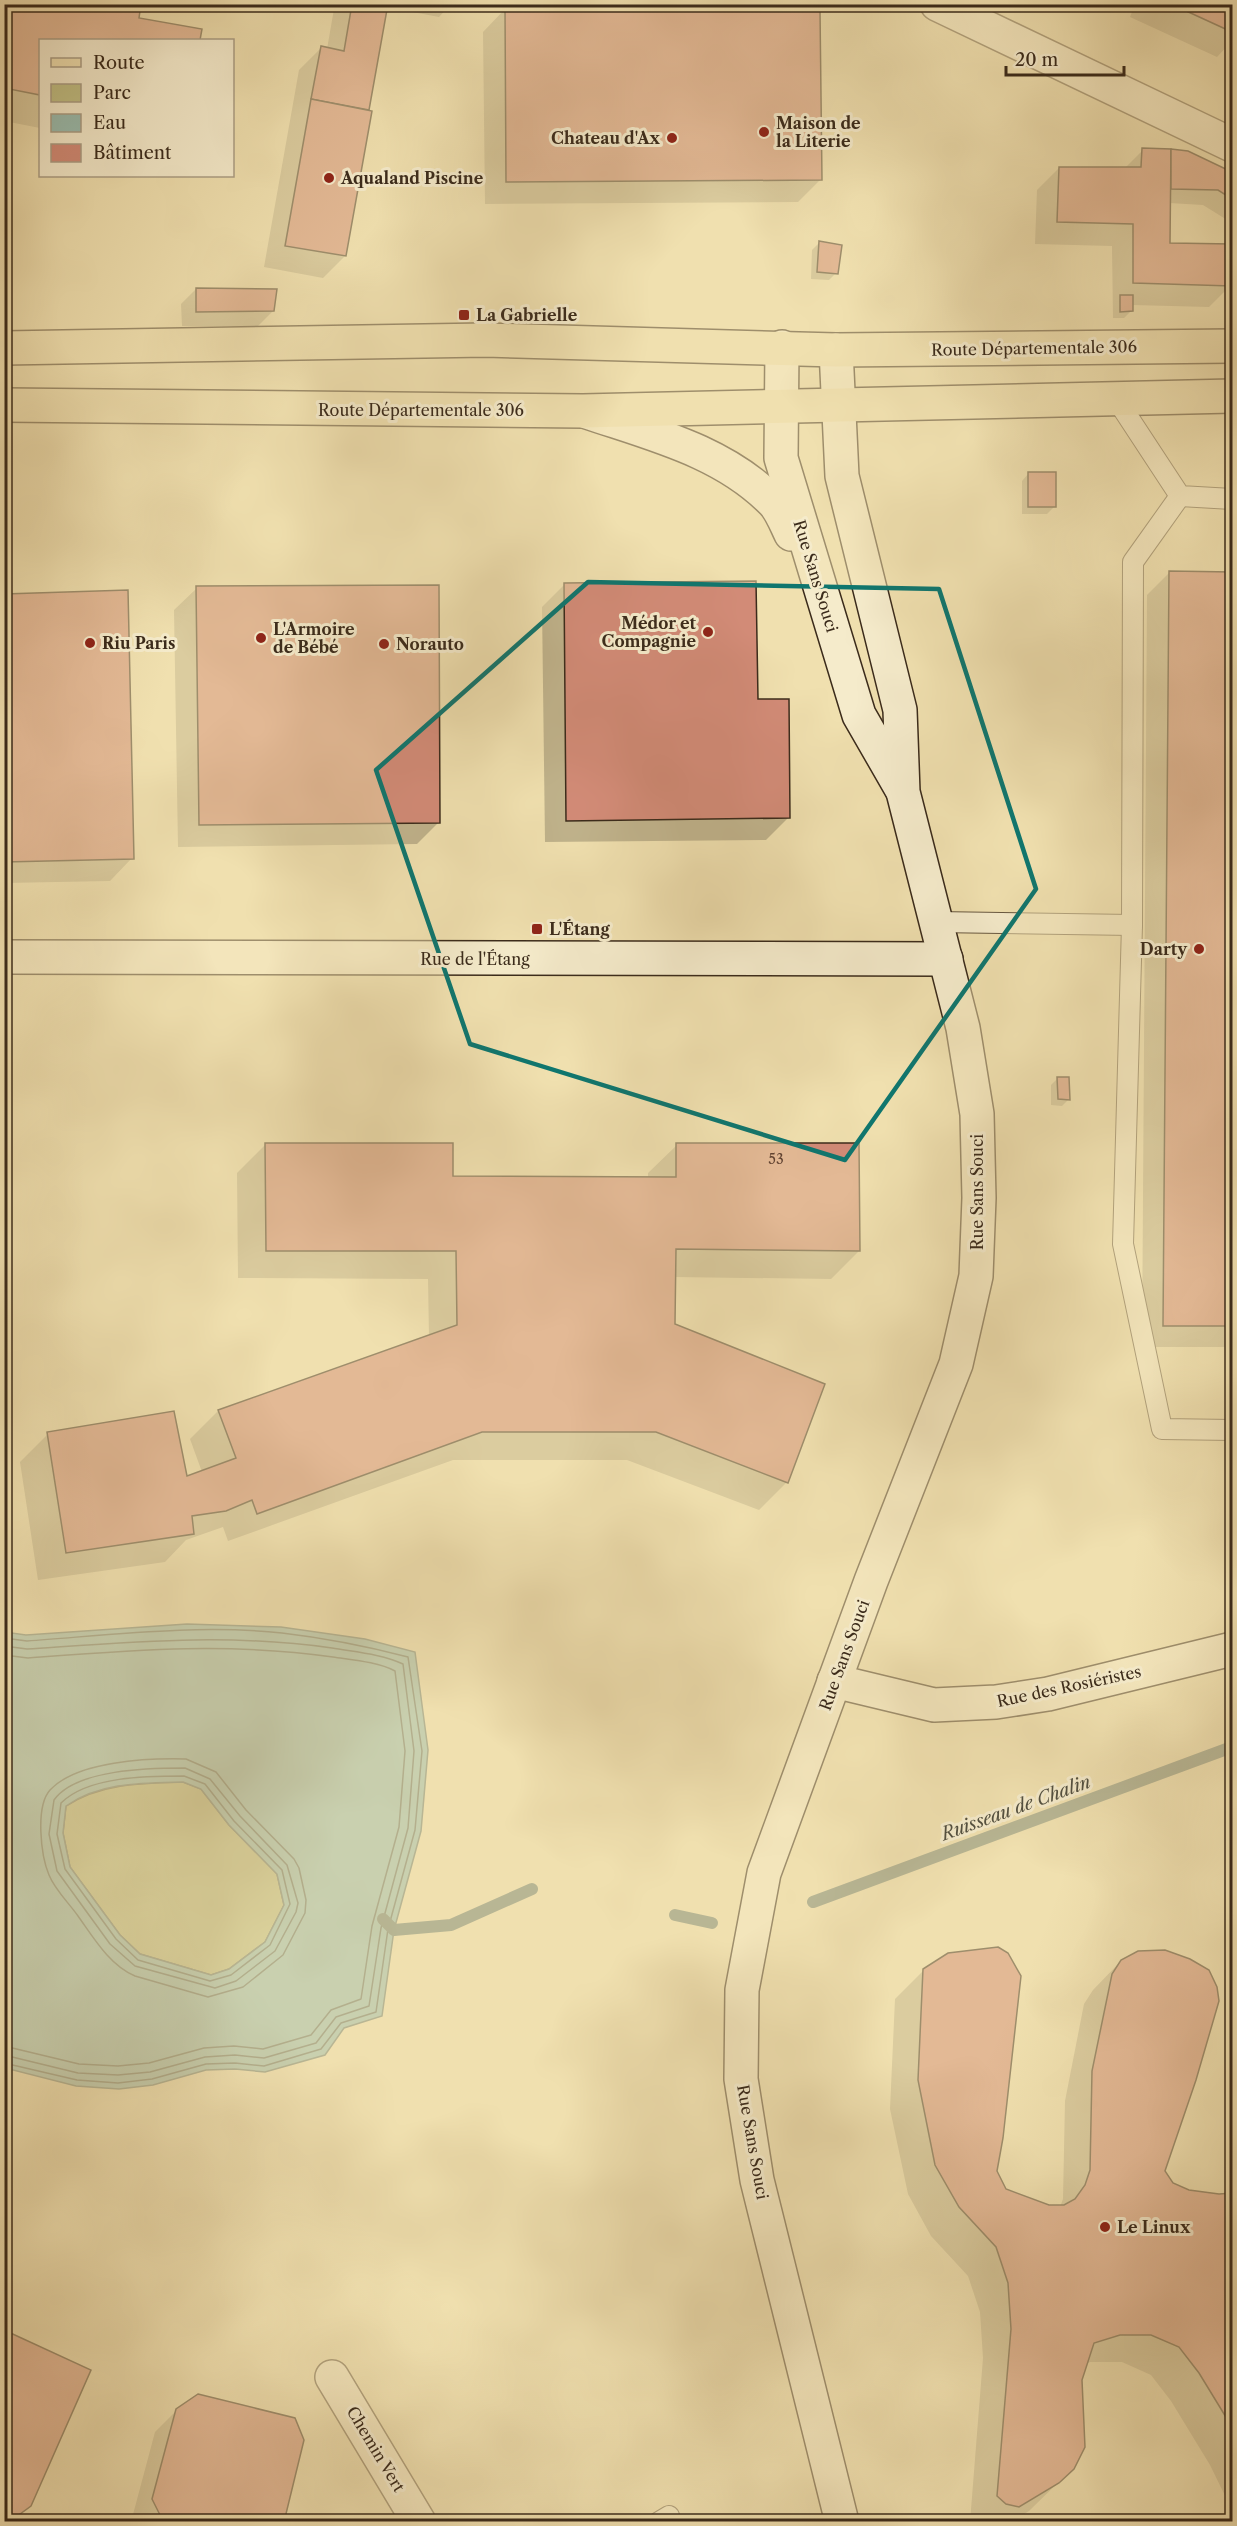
<svg xmlns="http://www.w3.org/2000/svg" width="1237" height="2526" font-family="'Libre Caslon Text',serif">
  <style>
    .green { fill: #c1c085; stroke: #7e7650; stroke-width: 1.5 }
    .water { fill: #9abdaf; stroke: #748374; stroke-width: 1.5; fill-rule: evenodd }
    .shadow { fill: #0003 }
    .lines { fill: none; stroke-linecap: round; stroke-linejoin: round }
    .shore { stroke: #6a7465; stroke-width: 1.5 }
    .stream { stroke: #748374; stroke-width: 12 }
    .building { fill: #d28b77; stroke: #3b2b1b; stroke-width: 1.5 }
    .lane-casing { stroke: #685840; stroke-width: 22 }
    .street-casing { stroke: #685840; stroke-width: 36 }
    .secondary-casing { stroke: #3b2b1b; stroke-width: 36 }
    .primary-casing { stroke: #3b2b1b; stroke-width: 36 }
    .lane { stroke: #f5ebcb; stroke-width: 20 }
    .street { stroke: #f5ebcb; stroke-width: 33 }
    .secondary { stroke: #f5ebcb; stroke-width: 33 }
    .primary { stroke: #f0e0af; stroke-width: 33 }
    .marked { fill: none; stroke: #0f766e; stroke-width: 4.5; stroke-linejoin: round }
    .poi-dot { fill: #8f2418; stroke: #f5ebcb; stroke-width: 2 }
    .labels { text-anchor: middle; stroke-width: 6; stroke-linejoin: round; paint-order: stroke }
    .number-label { font-size: 14px; fill: #614332 }
    .poi-label { font-size: 16px; font-weight: bold; fill: #3b2b1b; stroke: #f5ebcb; text-anchor: start }
    .street-label { font-size: 16px; fill: #3b2b1b; stroke: #f5ebcb }
    .water-label { font-size: 18px; font-style: italic; fill: #535040; stroke: #f5ebcb }
  </style>
  <rect width="100%" height="100%" fill="#f0e0af"/>
  <filter id="stains"><feTurbulence type="fractalNoise" baseFrequency=".00333" numOctaves="4"/><feColorMatrix values="0 0 0 0 .2 0 0 0 0 .09 0 0 0 0 .02 0 0 0 .5 -.17"/></filter>
  <radialGradient id="worn" r=".72"><stop offset=".6" stop-color="#630" stop-opacity="0"/><stop offset="1" stop-color="#630" stop-opacity=".3"/></radialGradient>
  <path class="green" d="M183,1782L201,1789L229,1825L277,1874L284,1905L265,1942L229,1969L211,1975L140,1954L120,1935L70,1867L63,1833L66,1806C101,1783 143,1783 183,1782Z"/>
  <path class="water" d="M187,1624L281,1627L365,1639L415,1652L428,1750L421,1831L394,1930L382,2016L344,2028L325,2055L265,2072L235,2069L206,2070L153,2085L119,2089L76,2086L5,2068V1632L26,1635ZM183,1782L201,1789L229,1825L277,1874L284,1905L265,1942L229,1969L211,1975L140,1954L120,1935L70,1867L63,1833L66,1806C100,1782 143,1783 183,1782Z"/>
  <g class="shadow">
    <path d="M4,4L137,19L201,30L199,40H40V128L4,121Z"/>
    <path d="M311,4H451L439,17L386,7L345,256L323,278L264,267L299,70L321,48L327,49L334,9Z"/>
    <path d="M1135,4H1232V41L1217,57L1130,17Z"/>
    <path d="M505,9L820,180L798,202L485,204L483,32Z"/>
    <path d="M1143,150L1187,153L1232,173V223L1203,205L1169,203L1168,245L1231,285L1209,307L1132,305L1131,311L1124,318H1113L1112,246L1035,244L1037,190L1059,168L1124,169Z"/>
    <path d="M819,243L836,273L829,280L811,279L812,250Z"/>
    <path d="M196,289L273,311L258,326H182L181,304Z"/>
    <path d="M1029,473L1054,507L1047,514H1022V481Z"/>
    <path d="M1169,573H1232V1347H1142L1147,595Z"/>
    <path d="M564,585L756,701L788,818L766,840L545,842L542,607Z"/>
    <path d="M197,588L439,822L417,844L178,847L174,610Z"/>
    <path d="M4,595L132,858L110,881L4,883Z"/>
    <path d="M1058,1078L1069,1099L1062,1106L1051,1105V1085Z"/>
    <path d="M265,1145L452,1177L648,1178V1173L677,1145L859,1251L831,1279L674,1277L673,1325L787,1482L759,1510L627,1460H453L228,1541L223,1527L186,1540L165,1562L38,1580L20,1462L48,1434L185,1478L202,1472L190,1439L218,1411L429,1337L428,1279L238,1278L237,1173Z"/>
    <path d="M1121,1961L1164,2171L1172,2184L1188,2191L1228,2195L1232,2172V2510L1210,2465L1171,2401L1151,2375L1122,2362H1090L1086,2364L1081,2380L1073,2468L1029,2511L1011,2522H970L983,2358L980,2312L968,2276L931,2236L908,2194L890,2109L895,1999L924,1970L995,2172L1005,2191L1049,2207H1060L1063,2199L1065,2101L1084,2004L1093,1990Z"/>
    <path d="M177,2410L283,2522H131L155,2432Z"/>
    <path d="M30,2505L13,2522H4Z"/>
  </g>
  <g class="lines">
    <g class="shore">
      <path d="M4,1638L27,1641C111,1635 198,1624 282,1633C325,1638 366,1646 408,1657L422,1751L415,1830L388,1929L376,2012L341,2023L321,2049L264,2066L235,2063L206,2064L152,2079L118,2083L77,2080L4,2063"/>
      <path d="M4,1646L27,1649C132,1642 228,1633 332,1648C355,1652 382,1654 403,1664L414,1751L408,1828L381,1928L369,2006L336,2017L316,2043L264,2058L235,2055L205,2057L150,2072L118,2075L78,2073L4,2055"/>
      <path d="M4,1655L28,1658C134,1650 227,1642 333,1657C353,1660 378,1662 395,1671L405,1751L399,1827L372,1926L361,1999L331,2010L311,2035L263,2049L234,2046L204,2048L149,2063L118,2066L79,2064L4,2046"/>
      <path d="M186,1759L216,1772L246,1810L294,1859L299,1868L306,1900L305,1913L283,1955L243,1987L208,1997L135,1976C110,1966 93,1937 78,1916C69,1903 55,1890 49,1875C41,1856 35,1807 50,1790C77,1761 148,1758 186,1759Z"/>
      <path d="M185,1768L210,1779L240,1816L287,1865L298,1903L296,1912L275,1951L236,1981L215,1988L135,1966L110,1944L57,1871L49,1834L54,1800C76,1769 150,1768 185,1768Z"/>
      <path d="M184,1776L205,1784L234,1821L282,1870L290,1904L270,1945L231,1975L210,1981L138,1960L116,1939L65,1869L57,1834L61,1803C88,1776 148,1776 184,1776Z"/>
    </g>
    <g class="stream">
      <path d="M813,1902L1232,1747"/>
      <path d="M675,1915L712,1923"/>
      <path d="M383,1919L394,1930L451,1925L532,1889"/>
    </g>
  </g>
  <g class="building">
    <path d="M4,4H141L139,18L202,29L200,40H40V95L4,88Z"/>
    <path d="M352,4H388L369,110L311,99L321,46L344,51Z"/>
    <path d="M1171,4H1232V32Z"/>
    <path d="M505,8L820,11L822,180L506,182Z"/>
    <path d="M311,99L372,111L346,256L285,246Z"/>
    <path d="M1142,148L1171,149L1170,243L1232,244V286L1133,283V224L1057,222L1059,167H1141Z"/>
    <path d="M1171,149L1188,151L1232,172V199L1218,190L1171,189Z"/>
    <path d="M819,241L842,245L838,274L817,272Z"/>
    <path d="M196,288L277,289L274,311L196,312Z"/>
    <path d="M1120,295H1133V311L1120,312Z"/>
    <rect x="1028" y="472" width="28" height="35"/>
    <path d="M1169,571L1232,572V1326H1163Z"/>
    <path d="M756,581L758,699H789L790,818L566,821L564,583Z"/>
    <path d="M439,585L440,823L199,825L196,586Z"/>
    <path d="M128,590L134,859L4,862V594Z"/>
    <path d="M1057,1077H1069L1070,1100L1058,1099Z"/>
    <path d="M265,1143H453V1176L676,1177V1143H859L860,1251L676,1249L675,1324L825,1384L788,1483L656,1432H482L257,1514L252,1500L226,1511L192,1516L194,1534L66,1553L47,1432L174,1411L187,1476L236,1458L218,1410L457,1325L456,1251H266Z"/>
    <path d="M998,1947L1008,1953L1021,1976L1003,2138L997,2171L1006,2189L1049,2205H1064L1075,2199L1085,2185L1090,2170L1092,2071L1112,1974L1121,1960L1138,1951L1165,1950L1190,1959L1209,1970L1217,1987L1219,2001L1196,2080L1165,2171L1173,2183L1189,2190L1219,2194L1232,2193V2427L1199,2373L1179,2347L1151,2335H1120L1094,2343L1082,2380L1085,2447L1074,2469L1059,2483L1019,2507L1006,2504L997,2496L1011,2329L1008,2283L996,2247L959,2207L935,2165L918,2080L923,1969L948,1953Z"/>
    <path d="M4,2330L91,2370L31,2506L9,2522H4Z"/>
    <path d="M198,2394L295,2418L304,2440L284,2522H176L161,2517L152,2499L176,2409Z"/>
  </g>
  <g class="lines">
    <defs>
      <g id="lane">
        <path d="M1117,400L1180,496L1232,499"/>
        <path d="M1180,496L1133,562L1132,925L1123,1244L1162,1429L1232,1430"/>
        <path d="M936,922L1132,925"/>
        <path d="M659,2522L669,2516"/>
      </g>
      <g id="street">
        <path d="M937,4L1232,145"/>
        <path d="M332,2377L419,2522"/>
      </g>
      <g id="secondary">
        <path d="M782,347L781,458L859,715L901,788"/>
        <path d="M836,350L842,476L900,710L903,792L963,1028L977,1114L979,1198L976,1276L956,1364L871,1581L764,1873L742,1990L741,2079L757,2180L842,2522"/>
        <path d="M587,412C652,434 723,451 773,502C781,510 786,524 791,534"/>
        <path d="M4,957L946,959"/>
        <path d="M834,1681L934,1705L996,1702L1048,1694L1232,1649"/>
      </g>
      <g id="primary">
        <path d="M4,348L486,340L836,350L1232,346"/>
        <path d="M4,405L583,411L1232,396"/>
      </g>
    </defs>
    <use href="#lane" class="lane-casing"/>
    <use href="#street" class="street-casing"/>
    <use href="#secondary" class="secondary-casing"/>
    <use href="#primary" class="primary-casing"/>
    <use href="#lane" class="lane"/>
    <use href="#street" class="street"/>
    <use href="#secondary" class="secondary"/>
    <use href="#primary" class="primary"/>
  </g>
  <path d="M0 0H1237V2526H0ZM588,582L939,589L1036,889L845,1160L470,1044L376,770Z" fill="#f0e0af" fill-opacity=".55" fill-rule="evenodd"/>
  <path class="marked" d="M588,582L939,589L1036,889L845,1160L470,1044L376,770Z"/>
  <g class="poi-dot">
    <circle cx="764" cy="132" r="6"/>
    <circle cx="672" cy="138" r="6"/>
    <circle cx="329" cy="178" r="6"/>
    <rect x="458" y="309" width="12" height="12" rx="3"/>
    <circle cx="708" cy="632" r="6"/>
    <circle cx="261" cy="638" r="6"/>
    <circle cx="90" cy="643" r="6"/>
    <circle cx="384" cy="644" r="6"/>
    <rect x="531" y="923" width="12" height="12" rx="3"/>
    <circle cx="1199" cy="949" r="6"/>
    <circle cx="1105" cy="2227" r="6"/>
  </g>
  <g class="labels">
    <g class="number-label">
      <text x="776" y="1164">53</text>
    </g>
    <g class="poi-label">
      <text x="776" y="129">Maison de<tspan x="776" dy="18">la Literie</tspan></text>
      <text x="660" y="144" text-anchor="end">Chateau d'Ax</text>
      <text x="341" y="184">Aqualand Piscine</text>
      <text x="476" y="321">La Gabrielle</text>
      <text x="696" y="629" text-anchor="end">Médor et<tspan x="696" dy="18">Compagnie</tspan></text>
      <text x="273" y="635">L'Armoire<tspan x="273" dy="18">de Bébé</tspan></text>
      <text x="102" y="649">Riu Paris</text>
      <text x="396" y="650">Norauto</text>
      <text x="549" y="935">L'Étang</text>
      <text x="1187" y="955" text-anchor="end">Darty</text>
      <text x="1117" y="2233">Le Linux</text>
    </g>
    <g class="street-label">
      <text transform="translate(1034 348) rotate(-1)" y="6">Route Départementale 306</text>
      <text x="421" y="416">Route Départementale 306</text>
      <text transform="translate(816 576) rotate(73)" y="6">Rue Sans Souci</text>
      <text x="475" y="965">Rue de l'Étang</text>
      <text transform="translate(977 1192) rotate(-90)" y="6">Rue Sans Souci</text>
      <text transform="translate(844 1655) rotate(-70)" y="6">Rue Sans Souci</text>
      <text transform="translate(1069 1686) rotate(-12)" y="6">Rue des Rosiéristes</text>
      <text transform="translate(753 2142) rotate(80)" y="6">Rue Sans Souci</text>
      <text transform="translate(376 2449) rotate(59)" y="6">Chemin Vert</text>
    </g>
    <g class="water-label">
      <text transform="translate(1016 1808) rotate(-20)" y="6">Ruisseau de Chalin</text>
    </g>
  </g>
  <rect width="1237" height="2526" fill="none" stroke="#f0e0af" stroke-width="24"/>
  <rect x="6" y="6" width="1225" height="2514" fill="none" stroke="#3b2b1b" stroke-width="3"/>
  <rect x="12" y="12" width="1213" height="2502" fill="none" stroke="#3b2b1b" stroke-width="1.5"/>
  <rect x="39" y="39" width="195" height="138" fill="#f5ebcb" stroke="#ab9e85" stroke-width="1.5"/>
  <rect x="51" y="58" width="30" height="9" fill="#f0e0af" stroke="#ab9e85" stroke-width="1.5"/>
  <text x="93" y="69" font-size="18" fill="#3b2b1b">Route</text>
  <rect x="51" y="84" width="30" height="18" fill="#c1c085" stroke="#ab9e85" stroke-width="1.5"/>
  <text x="93" y="99" font-size="18" fill="#3b2b1b">Parc</text>
  <rect x="51" y="114" width="30" height="18" fill="#9abdaf" stroke="#ab9e85" stroke-width="1.5"/>
  <text x="93" y="129" font-size="18" fill="#3b2b1b">Eau</text>
  <rect x="51" y="144" width="30" height="18" fill="#d28b77" stroke="#ab9e85" stroke-width="1.5"/>
  <text x="93" y="159" font-size="18" fill="#3b2b1b">Bâtiment</text>
  <path d="M1006 66v9h118v-9" fill="none" stroke="#3b2b1b" stroke-width="3"/>
  <text x="1015" y="66" font-size="18" fill="#3b2b1b" stroke="#f5ebcb" stroke-width="4.5" paint-order="stroke">20 m</text>
  <rect width="100%" height="100%" filter="url(#stains)"/>
  <rect width="100%" height="100%" fill="url(#worn)"/>
</svg>
